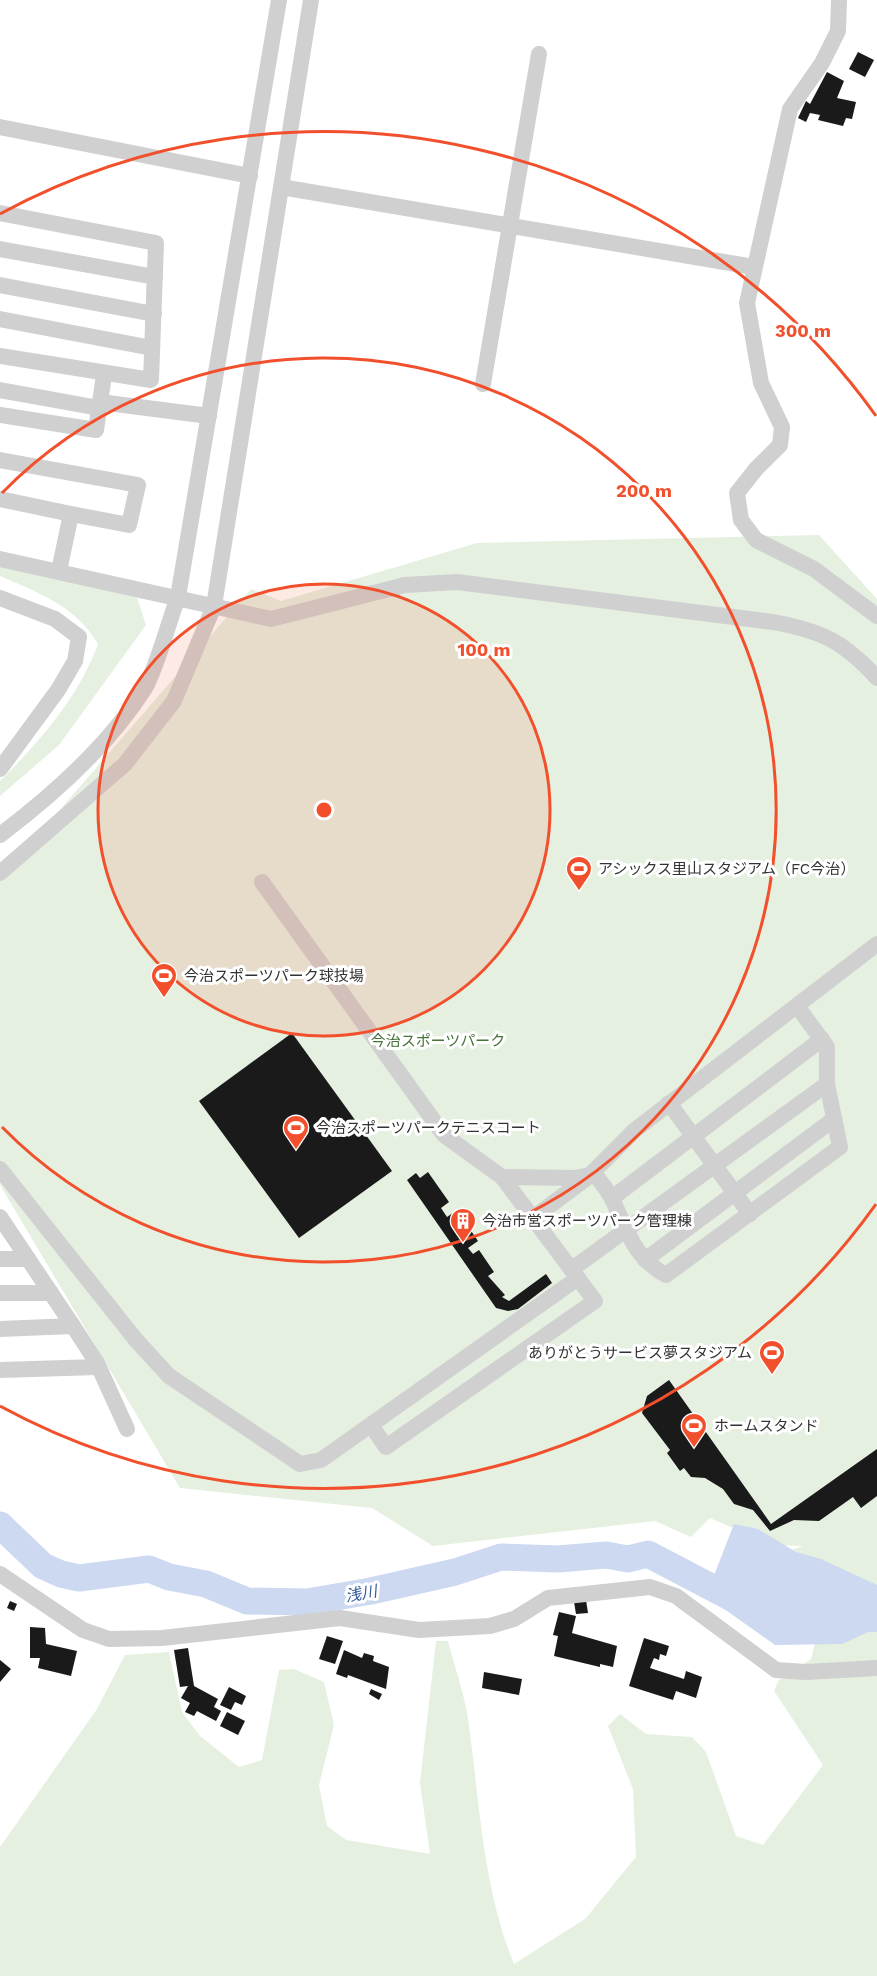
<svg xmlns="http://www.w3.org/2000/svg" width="877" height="1976" font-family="'Work Sans','Noto Sans JP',sans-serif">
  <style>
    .green { fill: #e5f0e0 }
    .water { fill: #ccd9f0 }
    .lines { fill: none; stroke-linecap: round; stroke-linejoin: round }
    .river { stroke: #ccd9f0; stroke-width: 27 }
    .building { fill: #1a1a1a }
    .minor { stroke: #d0d0d0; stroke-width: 16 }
    .ring { fill: none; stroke: #f2502c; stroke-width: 3 }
    .labels { text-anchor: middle; stroke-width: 6; stroke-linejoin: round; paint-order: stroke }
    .poi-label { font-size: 15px; fill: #333; stroke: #fff; text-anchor: start }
    .park-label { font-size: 15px; fill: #47733b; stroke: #fff }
    .water-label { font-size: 16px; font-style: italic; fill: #395c9c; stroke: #fff }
    .centre { fill: #f2502c; stroke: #fff; stroke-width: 3 }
    .ring-label { font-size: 18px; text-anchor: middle; font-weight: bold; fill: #f2502c; stroke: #fff; stroke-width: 6; stroke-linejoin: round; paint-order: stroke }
  </style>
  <rect width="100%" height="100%" fill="#fff"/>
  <g class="green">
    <path d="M819,535L877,599V1611L753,1563L803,1546L772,1545L710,1518L691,1537L655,1521L433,1546L372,1508L180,1488L0,1185V879L251,589L281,601L477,543Z"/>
    <path d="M0,564L136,595L146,625L59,745L0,796V781C39,743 80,695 98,644C76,606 39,593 0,576Z"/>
    <path d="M877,1614V1976H0V1847L97,1709L125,1655L169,1652L182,1712L200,1736L239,1767L262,1760L279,1670L294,1669L324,1682L334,1725L319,1785L327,1826L346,1840L430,1854L420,1783L436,1641H448C455,1669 466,1698 469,1726C480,1806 483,1888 514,1964L585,1919L636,1857L633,1789L608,1726L620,1714L646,1734L692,1737L706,1752L736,1836L763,1845L823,1765L774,1691L778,1681L811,1659L818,1631Z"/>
  </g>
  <path class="water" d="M734,1524L758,1529L796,1552L821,1559L877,1585V1632H868L842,1644L775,1645L706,1596Z"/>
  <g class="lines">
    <path class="river" d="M0,1525L43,1566L61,1574L79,1578L149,1569L169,1577L206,1584L247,1601L307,1602L371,1591L455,1572L501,1557L558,1559L606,1555L628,1559L648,1554L732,1598"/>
  </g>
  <g class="building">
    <path d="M858,52L874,60L865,77L849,69Z"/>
    <path d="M827,72L844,81L837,98L856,102L852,119L846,118L843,126L818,120L820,115L810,113L806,122L798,118L806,101L810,104Z"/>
    <path d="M292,1033L392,1171L299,1238L199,1101Z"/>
    <path d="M428,1172L449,1202L441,1208L447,1217L457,1210L478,1241L468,1248L473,1254L479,1250L494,1272L488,1276L505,1295L502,1297L509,1301L546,1274L552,1283L518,1309L508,1311L496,1308L407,1180L416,1173L420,1178Z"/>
    <path d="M669,1380L771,1524L877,1449V1496L861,1508L853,1497L819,1521L794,1520L770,1531L753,1510L734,1504L723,1489L705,1478L691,1477L684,1468L680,1471L667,1453L670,1450L642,1413L647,1396Z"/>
    <path d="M586,1600L588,1613L576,1614L574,1602Z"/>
    <path d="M10,1601L17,1604L14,1611L7,1608Z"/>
    <path d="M559,1612L576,1616L572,1633L617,1646L613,1667L600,1664V1667L554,1656L558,1636L553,1635Z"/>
    <path d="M30,1627L45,1628L46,1644L77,1651L71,1676L38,1668L40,1658H30Z"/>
    <path d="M327,1636L343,1641L335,1664L319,1659Z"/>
    <path d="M644,1638L669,1646L666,1656L660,1654L659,1660L654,1658L650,1668L684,1679L686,1671L702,1677L696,1698L676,1691L673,1700L629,1686Z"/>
    <path d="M188,1648L194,1686L218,1699L214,1707L221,1711L216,1721L197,1711L194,1716L185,1712L190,1703L181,1698L188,1686L180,1687L174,1650Z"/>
    <path d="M344,1650L362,1658L364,1653L374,1656L373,1661L389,1667L386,1689L348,1675L347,1678L336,1674Z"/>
    <path d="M0,1660L11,1669L0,1682Z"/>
    <path d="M484,1672L522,1679L519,1695L482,1688Z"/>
    <path d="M229,1687L246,1696L242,1705L235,1702L231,1710L220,1705Z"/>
    <path d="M371,1689L382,1694L379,1700L369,1694Z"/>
    <path d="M227,1712L245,1721L238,1735L220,1726Z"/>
  </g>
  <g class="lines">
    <g class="minor">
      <path d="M839,0L838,31L822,63L790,109L747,303L761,383L782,427L780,445L756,469L737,493L741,520L756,540L814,569L877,616"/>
      <path d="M0,127L250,176"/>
      <path d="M281,187L754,267"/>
      <path d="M0,213L156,243L151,380L0,356"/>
      <path d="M0,249L155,277"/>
      <path d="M0,285L154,314"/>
      <path d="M0,319L152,348"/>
      <path d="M483,384L539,54"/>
      <path d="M0,390L99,408"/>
      <path d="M100,402L209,416"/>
      <path d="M0,415L96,430L104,375"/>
      <path d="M0,460L138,485L129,525L71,514"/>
      <path d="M0,499L71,514L59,571"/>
      <path d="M0,559L271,619L405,585L457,582L773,622C822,631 843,641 877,678"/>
      <path d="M0,598L55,619L79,637L75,661L58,690L0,769"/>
      <path d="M0,835C53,795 109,745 145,688C157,667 169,621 178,597L279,0"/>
      <path d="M0,873L125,764L174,701L214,606L311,0"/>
      <path d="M262,882L444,1135L502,1177"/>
      <path d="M669,1103L750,1214"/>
      <path d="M0,1169L136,1340L169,1376L300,1464L321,1460L578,1278"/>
      <path d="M593,1172C600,1181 608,1190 612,1199C627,1230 634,1258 666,1275L840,1147L827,1084"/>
      <path d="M612,1198L822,1039"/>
      <path d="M0,1217L73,1326L0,1329"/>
      <path d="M533,1218L588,1177"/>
      <path d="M0,1259H28"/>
      <path d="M645,1260L834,1119"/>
      <path d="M572,1269L827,1084V1047L797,1006"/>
      <path d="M0,1293H51"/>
      <path d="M73,1326L97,1363L127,1429"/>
      <path d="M0,1370L98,1367"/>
      <path d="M371,1425L386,1447L595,1301L502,1177L575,1178L590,1175L635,1130L877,944"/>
      <path d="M0,1574L83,1630L109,1639L162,1638L340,1618L419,1630L490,1626L514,1619L548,1598L650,1587L676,1596L776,1670L806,1672L877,1668"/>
    </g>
  </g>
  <circle cx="324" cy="810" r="226" fill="#f2502c" fill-opacity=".12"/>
  <g class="ring">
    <circle cx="324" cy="810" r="226"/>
    <path d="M2 493A452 452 0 1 1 2 1127"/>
    <path d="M876 1204A678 678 0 0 1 0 1406M0 214A678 678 0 0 1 876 416"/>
  </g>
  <defs>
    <symbol id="stadium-pin" viewBox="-11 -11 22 30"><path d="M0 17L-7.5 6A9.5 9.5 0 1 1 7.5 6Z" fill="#f2502c" stroke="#fff"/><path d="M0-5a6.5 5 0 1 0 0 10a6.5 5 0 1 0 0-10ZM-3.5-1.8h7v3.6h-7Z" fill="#fff"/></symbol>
    <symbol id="building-pin" viewBox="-11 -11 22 30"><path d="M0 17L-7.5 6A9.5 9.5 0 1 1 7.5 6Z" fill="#f2502c" stroke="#fff"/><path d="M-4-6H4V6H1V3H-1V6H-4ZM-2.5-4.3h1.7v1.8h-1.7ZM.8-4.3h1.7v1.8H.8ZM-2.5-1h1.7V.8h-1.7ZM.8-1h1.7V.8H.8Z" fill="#fff"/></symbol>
  </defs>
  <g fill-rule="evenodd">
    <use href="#stadium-pin" x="564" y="854" width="30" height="40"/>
    <use href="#stadium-pin" x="149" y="961" width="30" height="40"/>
    <use href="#stadium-pin" x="281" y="1113" width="30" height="40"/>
    <use href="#building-pin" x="448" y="1206" width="30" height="40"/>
    <use href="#stadium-pin" x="757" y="1338" width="30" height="40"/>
    <use href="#stadium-pin" x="679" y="1411" width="30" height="40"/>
  </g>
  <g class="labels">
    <g class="poi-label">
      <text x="598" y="874">アシックス里山スタジアム（FC今治）</text>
      <text x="184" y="981">今治スポーツパーク球技場</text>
      <text x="316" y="1133">今治スポーツパークテニスコート</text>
      <text x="482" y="1226">今治市営スポーツパーク管理棟</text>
      <text x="752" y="1358" text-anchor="end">ありがとうサービス夢スタジアム</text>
      <text x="714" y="1431">ホームスタンド</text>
    </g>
    <g class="park-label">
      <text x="438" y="1046">今治スポーツパーク</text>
    </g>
    <g class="water-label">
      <text transform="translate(361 1593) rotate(-10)" y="6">浅川</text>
    </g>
  </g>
  <circle cx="324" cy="810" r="9" class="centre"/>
  <g class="ring-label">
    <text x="803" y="337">300 m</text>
    <text x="644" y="497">200 m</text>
    <text x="484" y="656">100 m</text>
  </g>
</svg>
